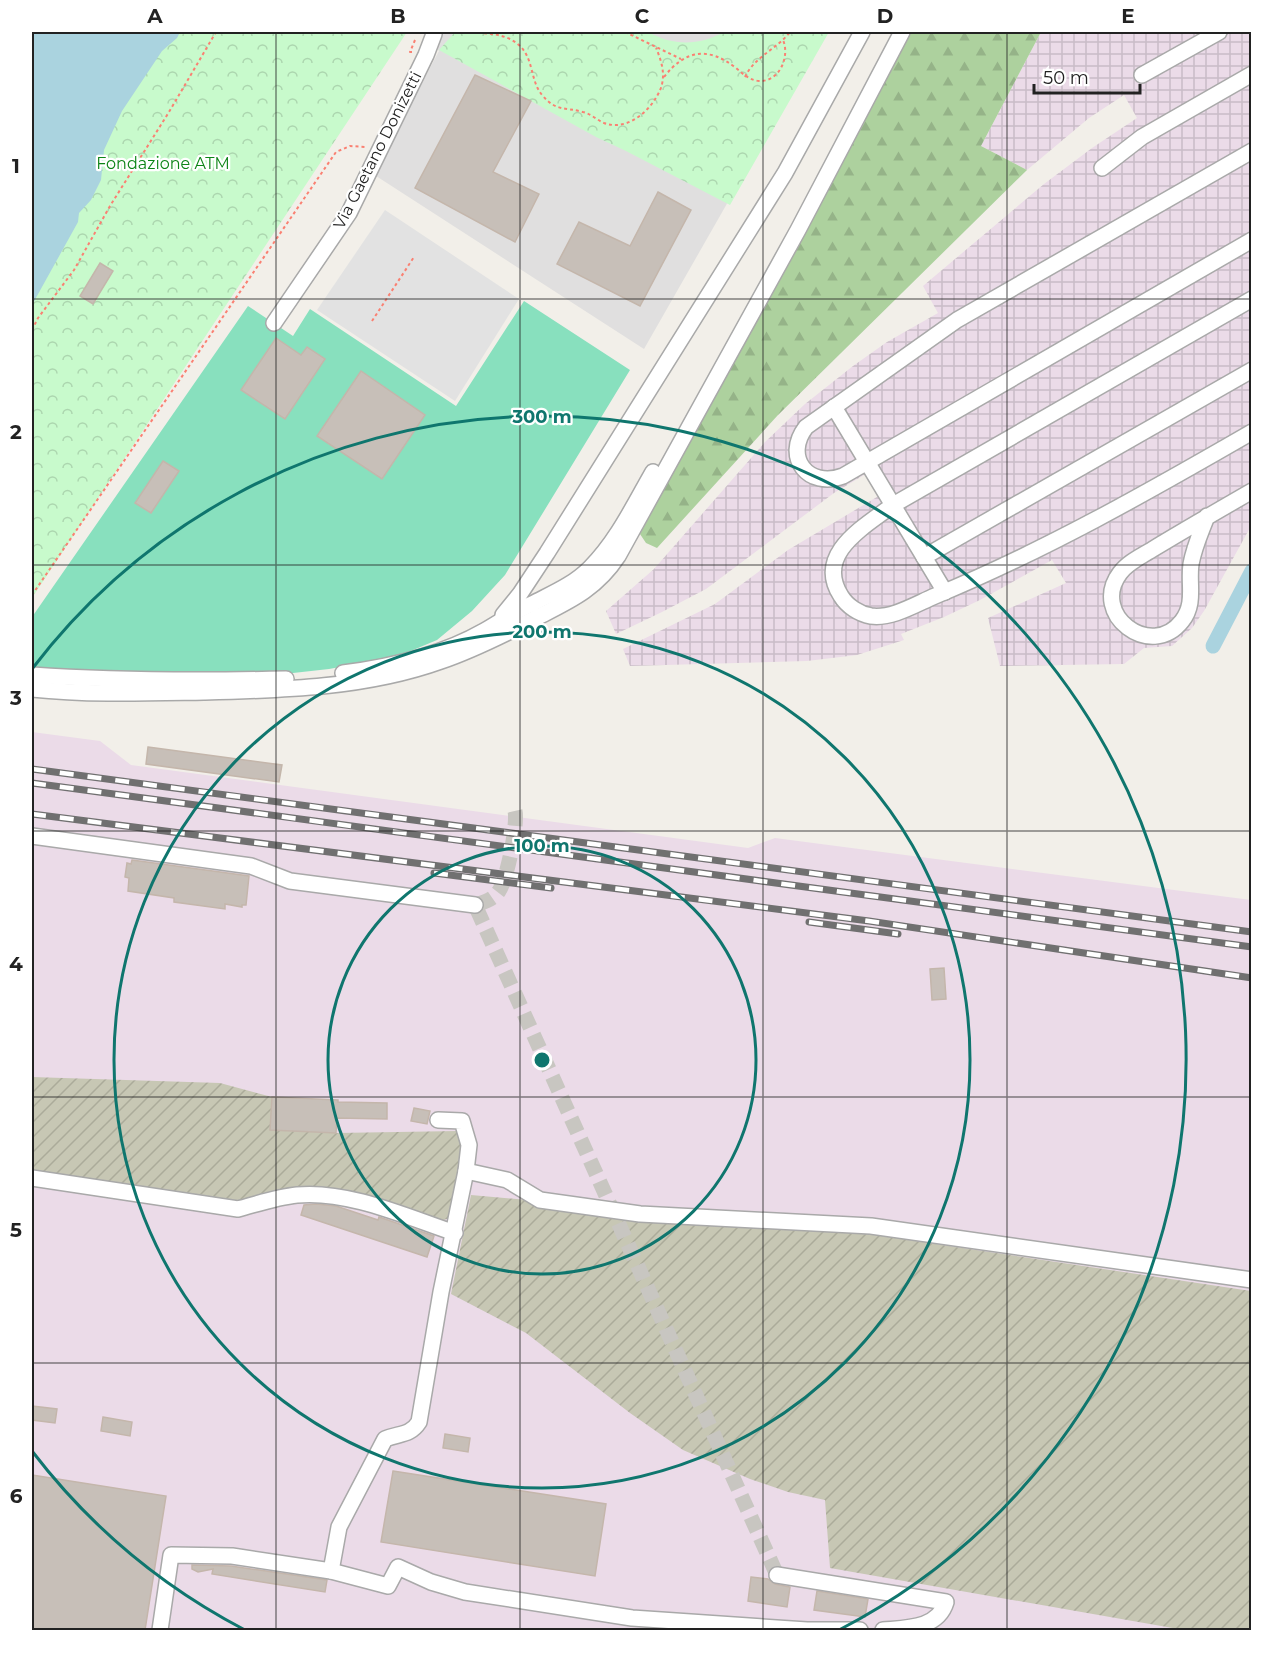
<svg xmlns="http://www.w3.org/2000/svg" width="1283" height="1662" font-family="Montserrat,sans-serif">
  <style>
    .residential { fill: #e0dfdf }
    .industrial { fill: url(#industrial-grid) }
    .railway { fill: #ebdbe8 }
    .construction { fill: url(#construction-furrows) }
    .forest { fill: url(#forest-firs) }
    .park { fill: url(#park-crowns) }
    .pitch { fill: #88e0be }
    .parking { fill: #e2e2e2 }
    .water { fill: #aad3df }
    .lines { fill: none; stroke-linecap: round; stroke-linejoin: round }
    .canal { stroke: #aad3df; stroke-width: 15 }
    .building { fill: #c7bfb8; stroke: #c4b6ab; stroke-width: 1.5 }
    .minor-tunnel { stroke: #c8c6c1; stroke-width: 15; stroke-dasharray: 15 8; stroke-linecap: butt }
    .minor-casing { stroke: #a9a9a9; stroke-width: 18 }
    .path { stroke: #fa8072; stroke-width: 2; stroke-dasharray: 3 3; stroke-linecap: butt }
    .minor { stroke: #fff; stroke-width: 15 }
    .rail-casing { stroke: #707070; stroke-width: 7 }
    .rail { stroke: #fff; stroke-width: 4.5; stroke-dasharray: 14; stroke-linecap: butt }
    .grid { fill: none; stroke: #222; stroke-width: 1.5; stroke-opacity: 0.55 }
    .ring { fill: none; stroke: #0f766e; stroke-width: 3 }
    .labels { text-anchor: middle; stroke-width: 4.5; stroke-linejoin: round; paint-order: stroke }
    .street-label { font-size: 16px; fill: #222; stroke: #fff }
    .park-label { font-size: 16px; fill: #0c8416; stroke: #fff }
    .centre { fill: #0f766e; stroke: #fff; stroke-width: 3 }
    .ring-label { font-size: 18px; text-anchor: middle; font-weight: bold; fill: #0f766e; stroke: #fff; stroke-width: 4.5; stroke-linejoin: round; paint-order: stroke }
    .neatline { fill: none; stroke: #222; stroke-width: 2 }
    .grid-label { font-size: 20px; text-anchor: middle; font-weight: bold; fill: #222 }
  </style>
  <defs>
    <pattern id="industrial-grid" width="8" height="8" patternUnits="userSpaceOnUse" patternTransform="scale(1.5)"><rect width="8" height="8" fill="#ebdbe8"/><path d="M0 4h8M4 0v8" fill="none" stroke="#c9bcc7"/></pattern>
    <pattern id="construction-furrows" width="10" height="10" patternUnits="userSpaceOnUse" patternTransform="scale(1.5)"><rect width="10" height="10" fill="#c7c7b4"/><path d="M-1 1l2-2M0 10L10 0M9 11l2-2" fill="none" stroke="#abab9a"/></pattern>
    <pattern id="forest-firs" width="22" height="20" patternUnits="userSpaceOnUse" patternTransform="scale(1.5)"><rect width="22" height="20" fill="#add19e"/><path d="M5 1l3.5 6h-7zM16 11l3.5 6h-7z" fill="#95b388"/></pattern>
    <pattern id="park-crowns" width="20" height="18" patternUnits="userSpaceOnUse" patternTransform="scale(1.5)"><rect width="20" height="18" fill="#c8facc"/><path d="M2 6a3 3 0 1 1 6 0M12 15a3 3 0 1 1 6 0" fill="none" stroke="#acd6af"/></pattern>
  </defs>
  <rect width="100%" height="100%" fill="#f2efe9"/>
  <path class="residential" d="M424,32H825L644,349L373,174L439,51Z"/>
  <path class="industrial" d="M1041,32H1251V526L1204,611L1192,628L1172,646L1144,648L1124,664L1000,666L988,618L1066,583L1052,560L980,600L944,617L901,634L904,640L857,655L807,661L630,666L623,649L715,604L788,550L892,488L879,466L834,493L706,589L662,612L616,634L606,611L654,569L765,442L805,404L853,366L887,342L938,313L923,286L1044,184L1092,148L1137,118L1124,95L1089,118L1027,170L981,146Z"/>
  <path class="railway" d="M32,732L100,741L131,765L748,848L775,838L1251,900V1630H32Z"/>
  <g class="construction">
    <path d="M32,1077L220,1083L272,1097L271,1130L336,1133L458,1131L465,1145L450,1218L440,1221L320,1189L299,1187L276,1191L232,1205L32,1174Z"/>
    <path d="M471,1195L809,1225L1251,1291V1630H1184L830,1568L825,1500L788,1492L750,1479L683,1450L630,1413L526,1333L451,1294Z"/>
  </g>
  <path class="forest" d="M909,32H1041L981,146L1027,170L778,415L657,548L646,543L640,534L739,347L795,253Z"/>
  <g class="park">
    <path d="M32,32H407L32,598Z"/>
    <path d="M455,32H648C674,46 698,46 724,32H829L730,205L626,151L596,137L439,50Z"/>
  </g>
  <path class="pitch" d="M524,301L630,370L505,575L472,611L437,640L406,653L373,661L329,669L275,675L73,671L32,667V617L248,306L293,336L310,309L456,406Z"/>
  <path class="parking" d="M385,210L519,299L455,401L317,310Z"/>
  <path class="water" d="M32,32H180L177,38L162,51L122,111L104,150L101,180L91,200L79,213L78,222L32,305Z"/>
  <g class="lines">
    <path class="canal" d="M1213,646L1252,571"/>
  </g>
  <g class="building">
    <path d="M475,75L531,101L493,172L539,194L515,242L415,188Z"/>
    <path d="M658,192L691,210L640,306L557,264L579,222L630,246Z"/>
    <path d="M100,263L113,271L93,304L80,296Z"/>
    <path d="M276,338L301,355L307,347L325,359L285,419L241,390Z"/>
    <path d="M361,371L425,415L382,479L317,436Z"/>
    <path d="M163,461L179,471L151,513L135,503Z"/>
    <path d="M148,747L282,765L279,782L146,764Z"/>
    <path d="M132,860L249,876L246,905H242V907L225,904V909L174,902V898L128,891L129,878L125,877L127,863L131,864Z"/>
    <path d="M944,968L946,999L932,1000L930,969Z"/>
    <path d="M272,1097L338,1100V1102L387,1103V1119L337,1118L336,1133L270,1130Z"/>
    <path d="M414,1108L430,1111L427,1124L411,1121Z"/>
    <path d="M316,1204L336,1206L378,1220L379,1217L434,1236L427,1257L301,1215L304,1205Z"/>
    <path d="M32,1406L57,1409L55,1423L32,1420Z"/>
    <path d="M103,1417L132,1422L130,1436L101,1431Z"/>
    <path d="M445,1434L470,1438L468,1452L443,1448Z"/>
    <path d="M393,1471L606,1504L595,1576L381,1542Z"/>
    <path d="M32,1475L166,1496L145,1630H32Z"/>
    <path d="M192,1565L231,1566L327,1580L325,1592L212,1574L213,1569L198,1572L192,1569Z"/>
    <path d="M751,1577L768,1579L775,1584L790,1587L787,1607L748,1601Z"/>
    <path d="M817,1591L868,1599L865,1617L814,1610Z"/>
  </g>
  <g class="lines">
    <path class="minor-tunnel" d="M515,811C518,824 507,880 499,891C493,900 484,902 475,905L777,1575"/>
    <defs>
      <g id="minor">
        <path d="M1142,75L1219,32"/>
        <path d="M1252,151L957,320L806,427C783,457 808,489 843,476L1252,240"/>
        <path d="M1102,168L1142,137L1252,74"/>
        <path d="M1252,299L893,505C864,527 814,554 841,596C847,606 859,614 871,616C892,619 916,604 935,596C1046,550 1148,492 1252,432"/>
        <path d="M274,323L349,213L426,55L434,34"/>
        <path d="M834,407L945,592"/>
        <path d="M1207,516C1201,532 1194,547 1191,564C1188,584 1196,603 1182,621C1151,661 1089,614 1120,573C1128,562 1142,556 1153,549C1186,529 1219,510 1252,491"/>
        <path d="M924,557L1252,370"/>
        <path d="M503,615L520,594L547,553L785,173L862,32"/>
        <path d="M343,673C390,667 442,655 484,631C500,622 515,611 532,604C553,593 573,585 590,568C617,541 634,505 653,472"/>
        <path d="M32,675C117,681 201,681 286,679"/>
        <path d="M32,689C89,695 146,693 204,692C283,690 366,688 441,661C473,650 503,635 532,620C567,602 595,591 618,556L798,230L902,32"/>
        <path d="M32,836L251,866L290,881L475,905"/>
        <path d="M466,1171L507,1180L540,1200L640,1214L871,1226L1252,1280"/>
        <path d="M32,1178L238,1209C257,1204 277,1197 297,1195C348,1190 407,1217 455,1233"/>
        <path d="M331,1571L339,1527L385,1439C399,1433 410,1436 419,1422L441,1292L466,1171L469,1145L462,1121L438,1120"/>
        <path d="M777,1575L946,1602C938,1629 906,1628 883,1630"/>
        <path d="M160,1630L171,1555L232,1556L331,1571L388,1586L398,1567L431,1582L465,1592L632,1618L807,1630H860"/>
      </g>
    </defs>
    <use href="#minor" class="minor-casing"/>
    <g class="path">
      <path d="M472,32C489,34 506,33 520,46C534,60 530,80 542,95C556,112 566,107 583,112C591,114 597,120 604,123C625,131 647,114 657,96C667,80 663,64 656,48"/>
      <path d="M625,32L681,59"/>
      <path d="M412,52H410L415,40"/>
      <path d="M664,77C685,50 708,46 736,68C743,74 749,80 759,81C780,82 790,56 783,40"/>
      <path d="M745,77C754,57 777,49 790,32"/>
      <path d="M372,321L414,257"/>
      <path d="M32,330L38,318L74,270L110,206L169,112L216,32"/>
      <path d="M32,595L336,152L350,146L366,147"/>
    </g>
    <use href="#minor" class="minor"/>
    <defs>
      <g id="rail">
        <path d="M32,769L1252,932"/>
        <path d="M32,783L1252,947"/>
        <path d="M32,814L869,921L1252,978"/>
        <path d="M434,873L551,888"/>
        <path d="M809,922L898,934"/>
      </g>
    </defs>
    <use href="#rail" class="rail-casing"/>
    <use href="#rail" class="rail"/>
  </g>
  <path class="grid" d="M276,32V1630M520,32V1630M763,32V1630M1007,32V1630M32,299H1252M32,565H1252M32,831H1252M32,1097H1252M32,1363H1252"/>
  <g class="ring">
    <circle cx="542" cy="1060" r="214"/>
    <circle cx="542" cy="1060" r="428"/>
    <path d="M245 1630A643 643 0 0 1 32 1451M32 669A643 643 0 1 1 839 1630"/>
  </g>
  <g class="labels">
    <g class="street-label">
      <text transform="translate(377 150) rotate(-63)" y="6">Via Gaetano Donizetti</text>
    </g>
    <g class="park-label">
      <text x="163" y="169">Fondazione ATM</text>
    </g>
  </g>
  <circle cx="542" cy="1060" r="9" class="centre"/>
  <g class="ring-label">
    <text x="542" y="423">300 m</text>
    <text x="542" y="638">200 m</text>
    <text x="542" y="852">100 m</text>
  </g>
  <rect width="1283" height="1662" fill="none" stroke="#ffffff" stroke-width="66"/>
  <path d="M1034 84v9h106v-9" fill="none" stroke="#222222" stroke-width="3"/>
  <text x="1043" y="84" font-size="18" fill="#222222" stroke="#ffffff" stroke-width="4.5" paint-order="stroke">50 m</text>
  <rect x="33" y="33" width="1217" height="1596" class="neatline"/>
  <g class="grid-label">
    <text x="155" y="23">A</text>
    <text x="398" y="23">B</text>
    <text x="642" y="23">C</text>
    <text x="885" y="23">D</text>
    <text x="1128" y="23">E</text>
    <text x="16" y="173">1</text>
    <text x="16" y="439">2</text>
    <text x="16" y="705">3</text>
    <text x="16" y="971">4</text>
    <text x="16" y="1237">5</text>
    <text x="16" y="1503">6</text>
  </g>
</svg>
